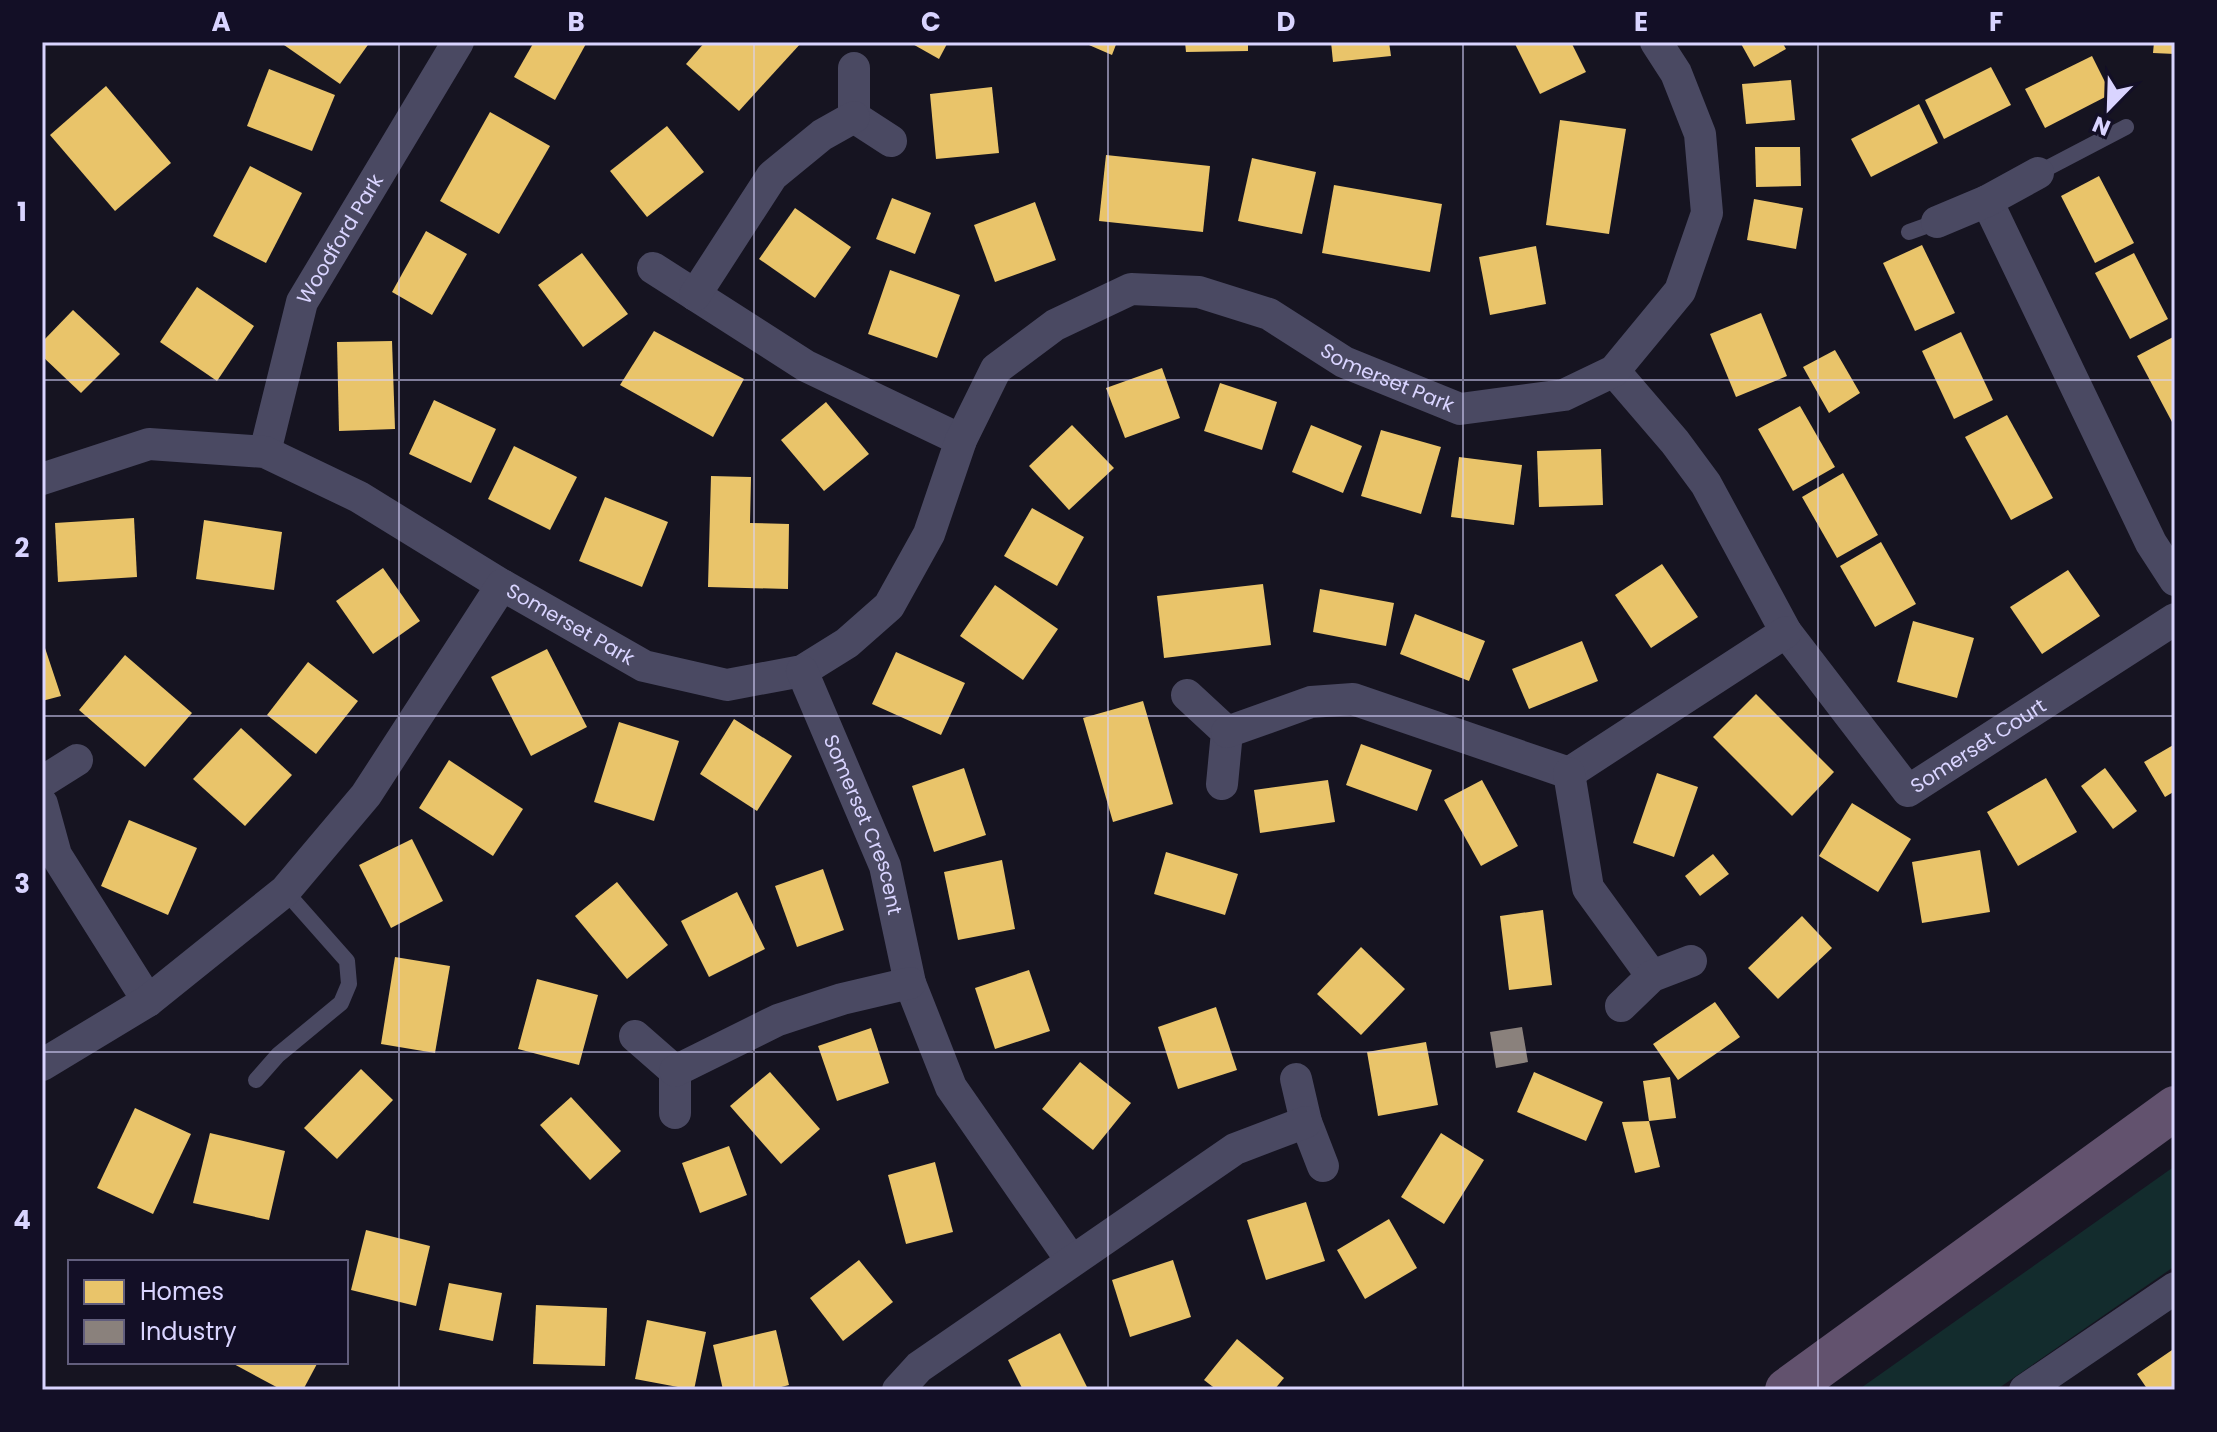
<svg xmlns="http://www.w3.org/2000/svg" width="2217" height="1432" font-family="Poppins,sans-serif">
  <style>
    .green { fill: #132c2d }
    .homes { fill: #e9c46a }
    .industry { fill: #8a817c }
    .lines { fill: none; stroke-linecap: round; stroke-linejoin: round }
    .service { stroke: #4a4962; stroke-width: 16 }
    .minor { stroke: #4a4962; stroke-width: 32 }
    .trunk { stroke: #62526e; stroke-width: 44 }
    .grid { fill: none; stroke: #d9d4ff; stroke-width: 2; stroke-opacity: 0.55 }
    .labels { text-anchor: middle; stroke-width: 8; stroke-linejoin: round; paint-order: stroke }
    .street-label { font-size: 20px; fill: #d9d4ff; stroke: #130f26 }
    .neatline { fill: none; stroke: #d9d4ff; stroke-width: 3 }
    .grid-label { font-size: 26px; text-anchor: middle; font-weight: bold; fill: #d9d4ff }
  </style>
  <rect width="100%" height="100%" fill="#161421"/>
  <path class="green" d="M2175,1166V1266L1996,1390H1858Z"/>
  <g class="homes">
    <path d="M286,42H370L340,84L284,45Z"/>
    <path d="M534,42H587L555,100L514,77Z"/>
    <path d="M705,42H802L739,111L686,64Z"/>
    <path d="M909,42H948L939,59Z"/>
    <path d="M1082,42H1117L1112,55Z"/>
    <path d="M1185,42H1248V51L1186,52Z"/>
    <path d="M1331,42H1389L1391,56L1333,62Z"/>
    <path d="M1514,42H1571L1586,72L1540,94Z"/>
    <path d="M1740,42H1782L1786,49L1754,67Z"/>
    <path d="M2154,42H2175V54L2153,53Z"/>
    <path d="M2092,56L2111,94L2045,128L2025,89Z"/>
    <path d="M1991,67L2011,105L1944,139L1925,100Z"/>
    <path d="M269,69L335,95L312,151L247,126Z"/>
    <path d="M1791,80L1795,120L1746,124L1742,84Z"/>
    <path d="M106,86L171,163L115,211L50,135Z"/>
    <path d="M992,87L999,153L936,159L930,94Z"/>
    <path d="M1919,104L1938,143L1871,177L1851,139Z"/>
    <path d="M490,112L550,146L499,234L440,201Z"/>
    <path d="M1560,120L1626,129L1609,234L1546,225Z"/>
    <path d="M667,126L704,172L647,217L610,171Z"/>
    <path d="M1755,147H1800L1801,186L1756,187Z"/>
    <path d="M1106,155L1210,166L1203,232L1099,221Z"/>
    <path d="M1252,158L1316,172L1302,234L1238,221Z"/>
    <path d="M250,166L302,193L266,263L213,236Z"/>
    <path d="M2099,176L2134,243L2095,263L2061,196Z"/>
    <path d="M1334,185L1442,204L1430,272L1322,253Z"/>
    <path d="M892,198L931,213L915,254L876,239Z"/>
    <path d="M1754,199L1803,208L1796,249L1747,240Z"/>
    <path d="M1035,202L1056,260L995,282L974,225Z"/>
    <path d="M795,208L851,247L815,298L759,259Z"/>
    <path d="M426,231L467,254L432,315L392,292Z"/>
    <path d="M1922,245L1955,313L1915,331L1883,263Z"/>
    <path d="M1536,246L1546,304L1490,315L1479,257Z"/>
    <path d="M582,253L628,314L583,347L538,285Z"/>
    <path d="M2134,253L2168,319L2130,339L2095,273Z"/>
    <path d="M890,270L960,295L937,358L868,334Z"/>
    <path d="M197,287L254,326L217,381L160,342Z"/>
    <path d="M73,310L120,354L81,393L42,356V342Z"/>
    <path d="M1761,313L1787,376L1736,397L1710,334Z"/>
    <path d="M654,331L744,379L713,437L620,385Z"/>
    <path d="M1961,332L1993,400L1954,419L1922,351Z"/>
    <path d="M2175,336V420L2172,422L2137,356Z"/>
    <path d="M392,341L395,429L339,431L337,342Z"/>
    <path d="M1835,350L1860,393L1829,413L1803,367Z"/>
    <path d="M1162,368L1180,418L1125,438L1106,388Z"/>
    <path d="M1220,383L1277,402L1262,450L1204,431Z"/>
    <path d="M434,400L496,429L471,483L409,454Z"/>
    <path d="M826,402L869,454L824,491L781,440Z"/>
    <path d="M1800,406L1835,467L1793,491L1758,429Z"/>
    <path d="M2007,415L2053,498L2011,520L1965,437Z"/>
    <path d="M1072,425L1114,468L1069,510L1029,466Z"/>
    <path d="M1311,425L1362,446L1343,493L1292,472Z"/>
    <path d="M1381,430L1441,447L1421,514L1361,496Z"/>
    <path d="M514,446L577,477L550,530L488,499Z"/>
    <path d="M1601,449L1603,505L1539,507L1537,451Z"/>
    <path d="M1459,457L1522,465L1514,525L1451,517Z"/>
    <path d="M1843,473L1878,535L1837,558L1802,497Z"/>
    <path d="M711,476L751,477L750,523L789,524L788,589L708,587Z"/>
    <path d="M605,497L668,522L642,587L579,561Z"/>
    <path d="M1032,508L1084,537L1057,586L1004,556Z"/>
    <path d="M134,518L137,577L58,582L55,523Z"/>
    <path d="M204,520L282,532L274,590L196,579Z"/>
    <path d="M1881,542L1916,604L1875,627L1840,566Z"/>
    <path d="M1662,564L1698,617L1651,648L1615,595Z"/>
    <path d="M383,568L420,621L373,654L336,601Z"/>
    <path d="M2068,570L2100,616L2042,654L2010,607Z"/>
    <path d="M1263,584L1271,645L1164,658L1157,596Z"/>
    <path d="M995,585L1058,629L1023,680L960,636Z"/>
    <path d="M1320,589L1394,603L1386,646L1313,632Z"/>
    <path d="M1415,614L1485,641L1469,681L1400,654Z"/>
    <path d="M1913,621L1974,638L1957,698L1897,682Z"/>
    <path d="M42,639L61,696L42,701Z"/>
    <path d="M1582,641L1598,681L1529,709L1512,669Z"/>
    <path d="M547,649L587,727L531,756L491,677Z"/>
    <path d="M896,652L965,683L941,735L872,704Z"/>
    <path d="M125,655L192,713L145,767L79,710Z"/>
    <path d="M308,662L358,701L316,754L267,715Z"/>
    <path d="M1756,694L1834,772L1792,816L1713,737Z"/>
    <path d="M1143,701L1173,804L1113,822L1083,718Z"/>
    <path d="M734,719L792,756L757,811L700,774Z"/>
    <path d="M619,722L679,741L654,821L594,802Z"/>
    <path d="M241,728L292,775L245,826L193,779Z"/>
    <path d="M1361,744L1432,770L1417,811L1346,785Z"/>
    <path d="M2175,744V791L2165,797L2144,762Z"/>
    <path d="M449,760L523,809L493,856L419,808Z"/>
    <path d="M964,768L986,835L934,852L912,786Z"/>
    <path d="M2105,768L2137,811L2113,829L2081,786Z"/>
    <path d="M1657,773L1698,787L1674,857L1633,843Z"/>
    <path d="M2046,778L2077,832L2018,866L1987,812Z"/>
    <path d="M1328,780L1335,822L1260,833L1254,790Z"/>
    <path d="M1482,780L1518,846L1481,866L1444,800Z"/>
    <path d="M1852,803L1911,839L1878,892L1819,856Z"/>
    <path d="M129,820L197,848L168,915L101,886Z"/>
    <path d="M412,839L443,901L391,928L359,865Z"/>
    <path d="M1980,850L1990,912L1922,923L1912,862Z"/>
    <path d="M1166,852L1238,874L1225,915L1154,894Z"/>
    <path d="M1713,854L1729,874L1700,896L1685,876Z"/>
    <path d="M1002,860L1015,929L958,940L944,872Z"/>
    <path d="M823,869L844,930L797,947L775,886Z"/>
    <path d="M617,882L668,945L627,979L575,916Z"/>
    <path d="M737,892L765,949L709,977L681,921Z"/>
    <path d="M1543,910L1552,985L1509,990L1500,916Z"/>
    <path d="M1802,916L1832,948L1778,999L1748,968Z"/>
    <path d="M1361,947L1405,989L1361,1035L1317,994Z"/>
    <path d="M395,957L450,966L435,1053L381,1044Z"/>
    <path d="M1029,970L1050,1031L995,1049L975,988Z"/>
    <path d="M537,979L598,995L579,1065L518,1049Z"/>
    <path d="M1715,1002L1740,1037L1678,1080L1653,1044Z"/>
    <path d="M1216,1007L1237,1070L1178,1089L1158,1027Z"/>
    <path d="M871,1028L889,1083L837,1101L818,1046Z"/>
    <path d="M1426,1042L1438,1105L1378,1116L1367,1052Z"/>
    <path d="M1080,1062L1131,1103L1093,1150L1042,1109Z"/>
    <path d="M361,1069L393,1100L337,1159L304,1128Z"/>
    <path d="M770,1072L820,1129L781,1164L730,1106Z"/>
    <path d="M1534,1072L1603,1102L1586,1141L1517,1112Z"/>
    <path d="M1670,1077L1676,1118L1649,1121L1643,1081Z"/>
    <path d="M571,1097L621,1151L590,1180L540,1125Z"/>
    <path d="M135,1108L191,1134L153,1214L97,1188Z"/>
    <path d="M1649,1121L1660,1167L1635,1173L1622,1122Z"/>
    <path d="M210,1133L285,1151L269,1220L193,1203Z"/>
    <path d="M1441,1133L1484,1160L1444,1224L1401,1197Z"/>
    <path d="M729,1146L747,1195L700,1213L682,1163Z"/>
    <path d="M935,1162L953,1232L906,1244L888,1175Z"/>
    <path d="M1306,1202L1325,1261L1266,1280L1247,1220Z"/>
    <path d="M1389,1219L1417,1268L1365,1299L1337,1250Z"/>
    <path d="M366,1230L430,1246L416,1306L351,1290Z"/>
    <path d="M859,1260L893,1302L843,1341L810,1298Z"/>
    <path d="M1173,1260L1191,1317L1130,1337L1112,1280Z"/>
    <path d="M449,1283L502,1293L493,1341L439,1330Z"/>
    <path d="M536,1305L607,1308L605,1366L533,1364Z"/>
    <path d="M647,1320L706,1332L694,1390L635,1379Z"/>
    <path d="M776,1330L789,1385L770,1390H723L713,1345Z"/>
    <path d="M1060,1333L1088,1389L1023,1390L1008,1360Z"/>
    <path d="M1237,1339L1284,1378L1274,1390H1217L1204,1380Z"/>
    <path d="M2175,1348V1390H2148L2137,1374Z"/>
    <path d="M230,1362H318L303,1390H282Z"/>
  </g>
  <path class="industry" d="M1522,1027L1528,1062L1496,1068L1490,1032Z"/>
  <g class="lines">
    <g class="service">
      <path d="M2038,173L2126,127"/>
      <path d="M1909,232L1937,222"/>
      <path d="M256,1080L278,1055L341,1003L349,984L347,961L285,891"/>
    </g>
    <g class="minor">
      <path d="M854,68V117L891,141"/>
      <path d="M1987,201L2151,543L2175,580"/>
      <path d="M1937,222L1987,201L2038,173"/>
      <path d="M653,268L806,366L961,440"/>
      <path d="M695,295L772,176L822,135L854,117"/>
      <path id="s1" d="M1614,371L1675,442L1706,484L1786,632L1908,791L2175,619"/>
      <path id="s2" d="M265,452L302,302L458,42"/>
      <path id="s3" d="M42,479L149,444L265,452L359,497L502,585L644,666L727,685L802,671L847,643L889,606L929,534L961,440L996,369L1055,325L1131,289L1199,292L1269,314L1344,362L1460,409L1564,395L1614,371L1680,291L1707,213L1700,134L1676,73L1656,42"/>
      <path id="s4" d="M802,671L885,866L910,983L951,1087L1071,1260"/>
      <path d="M1187,695L1227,732L1222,784"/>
      <path d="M1227,732L1311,702L1353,699L1569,773L1786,632"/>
      <path d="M1569,773L1588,888L1652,976"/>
      <path d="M42,782L77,760"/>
      <path d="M42,804L56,855L148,1001"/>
      <path d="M1621,1006L1652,976L1691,961"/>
      <path d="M635,1036L675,1071V1113"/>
      <path d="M42,1065L148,1001L285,891L366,795L502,585"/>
      <path d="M675,1071L778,1020L842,999L910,983"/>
      <path d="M1296,1079L1306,1122L1323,1166"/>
      <path d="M898,1390L919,1367L1235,1149L1306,1122"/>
      <path d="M2025,1390L2175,1288"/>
    </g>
    <path class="trunk" d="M1787,1390L2175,1108"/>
  </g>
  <path class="grid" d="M399,42V1390M754,42V1390M1108,42V1390M1463,42V1390M1818,42V1390M42,380H2175M42,716H2175M42,1052H2175"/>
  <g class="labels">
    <g class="street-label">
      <text dy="7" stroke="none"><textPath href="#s2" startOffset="228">Woodford Park</textPath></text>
      <text dy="7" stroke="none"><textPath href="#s3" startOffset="1630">Somerset Park</textPath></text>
      <text dy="7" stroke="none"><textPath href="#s3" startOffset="580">Somerset Park</textPath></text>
      <text dy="7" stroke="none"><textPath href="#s1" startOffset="598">Somerset Court</textPath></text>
      <text dy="7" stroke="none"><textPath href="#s4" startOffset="166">Somerset Crescent</textPath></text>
    </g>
  </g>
  <rect width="2217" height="1432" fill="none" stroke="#130f26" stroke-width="88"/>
  <rect x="68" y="1260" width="280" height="104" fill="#130f26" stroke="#625e7d" stroke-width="2"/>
  <rect x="84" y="1280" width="40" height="24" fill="#e9c46a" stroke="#625e7d" stroke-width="2"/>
  <text x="140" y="1300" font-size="24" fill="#d9d4ff">Homes</text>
  <rect x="84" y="1320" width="40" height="24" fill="#8a817c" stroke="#625e7d" stroke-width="2"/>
  <text x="140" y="1340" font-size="24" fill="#d9d4ff">Industry</text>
  <g transform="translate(2109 108) rotate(203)" stroke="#130f26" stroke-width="6" paint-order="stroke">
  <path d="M0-6L14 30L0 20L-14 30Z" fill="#d9d4ff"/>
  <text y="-12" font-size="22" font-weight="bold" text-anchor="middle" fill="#d9d4ff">N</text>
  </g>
  <rect x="44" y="44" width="2129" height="1344" class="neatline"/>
  <g class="grid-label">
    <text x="221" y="31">A</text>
    <text x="576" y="31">B</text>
    <text x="931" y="31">C</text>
    <text x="1286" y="31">D</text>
    <text x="1641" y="31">E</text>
    <text x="1996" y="31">F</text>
    <text x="22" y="221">1</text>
    <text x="22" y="557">2</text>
    <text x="22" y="893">3</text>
    <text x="22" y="1229">4</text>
  </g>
</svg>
